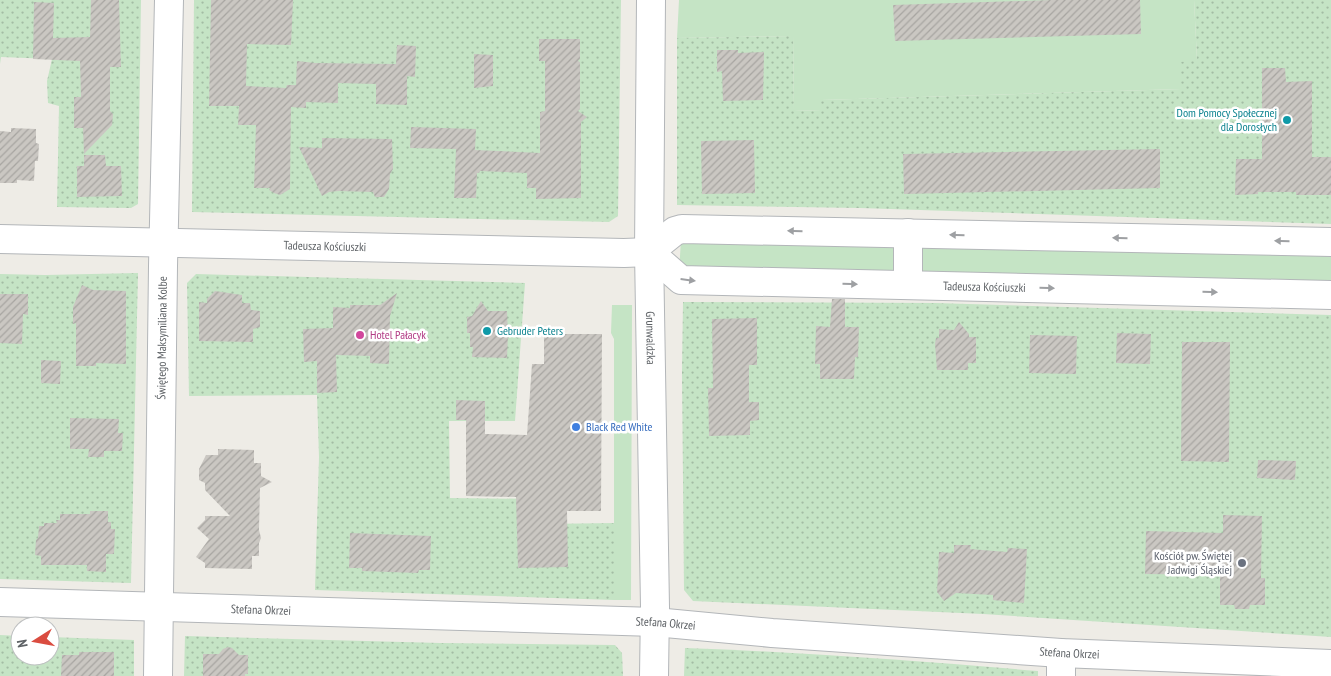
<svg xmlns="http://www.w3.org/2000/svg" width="1331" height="676" font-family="'PT Sans Narrow',sans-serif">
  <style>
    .grass { fill: #c5e4c5 }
    .garden { fill: url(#garden-dots) }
    .building { fill: url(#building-hatch) }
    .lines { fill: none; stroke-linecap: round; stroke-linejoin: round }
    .minor-casing { stroke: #b3b6b9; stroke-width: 30 }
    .minor { stroke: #fff; stroke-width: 28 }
    .oneway { fill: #9ea0a3 }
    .culture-dot { fill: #0f9aa8; stroke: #fff; stroke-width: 2 }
    .hotel-dot { fill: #d1479c; stroke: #fff; stroke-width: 2 }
    .shop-dot { fill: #3f7fe0; stroke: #fff; stroke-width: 2 }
    .worship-dot { fill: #6b7280; stroke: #fff; stroke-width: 2 }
    .labels { text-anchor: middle; stroke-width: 5; stroke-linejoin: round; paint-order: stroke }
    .culture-label { font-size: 12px; fill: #0d838f; stroke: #fff; text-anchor: end }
    .street-label { font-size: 12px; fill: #5d6165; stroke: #fff }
    .hotel-label { font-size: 12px; fill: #b23c85; stroke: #fff; text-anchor: start }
    .shop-label { font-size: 12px; fill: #366cbe; stroke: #fff; text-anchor: start }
    .worship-label { font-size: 12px; fill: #5b616d; stroke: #fff; text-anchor: end }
  </style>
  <defs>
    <pattern id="garden-dots" width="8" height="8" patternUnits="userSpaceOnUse" patternTransform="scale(1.25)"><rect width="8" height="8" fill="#c5e4c5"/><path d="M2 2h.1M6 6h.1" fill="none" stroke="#a3bca4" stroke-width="1.8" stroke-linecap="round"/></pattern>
    <pattern id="building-hatch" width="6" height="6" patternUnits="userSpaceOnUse" patternTransform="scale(1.25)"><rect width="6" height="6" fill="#cac7c2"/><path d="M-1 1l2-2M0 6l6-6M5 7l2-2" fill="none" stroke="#a7a5a1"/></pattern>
  </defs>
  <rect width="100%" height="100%" fill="#eeece6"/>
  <g class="grass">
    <path d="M679,0H1194L1197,60L1181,89L822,100L821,111L794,110L793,36L677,38Z"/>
    <path d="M681,239L1331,254V285L679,273Z"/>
    <path d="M612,305H632L631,600H614V339L611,333Z"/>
  </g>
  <g class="garden">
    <path d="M0,0H141L138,204L131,208L57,207L59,106L48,103L47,81L52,59L1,57L0,64Z"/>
    <path d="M194,0H621L618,216L609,222L192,212Z"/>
    <path d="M1194,0H1331V224L860,208L677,205V38L793,36L794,110L821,111V100L1181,89L1180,62L1197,60Z"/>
    <path d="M138,273L131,583L0,579V274L45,275Z"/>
    <path d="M196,274L525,283L515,421H449L450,498L543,499V524L615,523L614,600L315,590L319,457L317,395L189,396L187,283Z"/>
    <path d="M683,302L935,303L1331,315V637L983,614L693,601L684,590L682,372Z"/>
    <path d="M0,635L20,636V656H50V637L134,640V676H0Z"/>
    <path d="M185,636L440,643L615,645L622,653L623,676H184Z"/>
    <path d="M685,648C803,652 920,661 1038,671V676H684Z"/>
  </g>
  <g class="building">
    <path d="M91,0H119L121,67H110V111L113,114L112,125L84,154L83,128H74V97H81L80,61L33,59L34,2L54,3L53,38L90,37Z"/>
    <path d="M211,0H293L291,45L247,44L246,86L286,88L287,85H296L297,61L315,63L396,64L397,45L416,46L415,77L407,76V105L376,104V84L338,83V103L306,102V108L291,107L290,189L280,195L274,193L269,190L270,188H254L256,125H238L239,106H209Z"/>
    <path d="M1052,0H1140L1141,34L895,41L893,5Z"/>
    <path d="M539,39H580V59L578,61L580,62V109L578,111L587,117L581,122V198L536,199V188H527V173L480,171L479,173H477L476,198H454L456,149L410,148L411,127L476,129L475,150L540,153V112L545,111V61H539Z"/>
    <path d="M717,50H738V53L764,52L763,100L723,101L722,71L717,72Z"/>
    <path d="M474,54L493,55V86L474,88Z"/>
    <path d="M1262,68H1285L1286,82L1312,81V157H1331V195H1296V192H1258V194L1235,195L1236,159H1262Z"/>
    <path d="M11,128L36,129V143L39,144L38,161H35L34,181L17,180V183H0V131L11,132Z"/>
    <path d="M322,138L392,139L393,169L390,174L389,189L384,197H375L373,192L339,191L329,192L322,196L299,147L322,148Z"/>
    <path d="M754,140L755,193L702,194L701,141Z"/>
    <path d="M1160,149V188L904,194L903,154Z"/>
    <path d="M84,155H105L106,166H121L122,196L77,197V166H84Z"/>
    <path d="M82,285L93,290L126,291V364L96,363V366H76V323L73,324V307Z"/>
    <path d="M215,291L242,295V303H250L251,310L260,311V327L253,329V342L199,341V302L207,303V299Z"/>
    <path d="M397,293L390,316L389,364L370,363V356L336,355L337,392L317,393V361L304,362L303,329L333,328V307L350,308V305H380Z"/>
    <path d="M0,294H28V315L23,314L22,344L0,343Z"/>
    <path d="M832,299H845V327H859L858,357H855L854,379H820V364H815L816,326L830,327Z"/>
    <path d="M481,301L488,311H507L508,335L507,358L472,357L473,347H470V333H467V317L472,316Z"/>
    <path d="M757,318V365H749V402H759V420L750,421V435L709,436L708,388H713L712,319Z"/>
    <path d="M959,322L969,334V337H976V363H968V370H937L935,344L936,338H939V329L954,330Z"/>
    <path d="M1117,333L1151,334L1150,364L1116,363Z"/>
    <path d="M544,334H602L601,511H567L568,567L518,568L516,497L466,496V420H456V400L485,401V434L527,435L532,364H544Z"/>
    <path d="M1030,335L1077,336L1076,374L1029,373Z"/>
    <path d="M1182,342H1230L1229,462L1181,461Z"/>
    <path d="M41,360L61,361L60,384L41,383Z"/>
    <path d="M70,418L119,419L118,433H123L122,451H104V457H88L89,449H70Z"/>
    <path d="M218,449L254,450V463H261V476L272,482L260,488L259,530L261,538L259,543V556H252V569L205,568V563L196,557L209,539L197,528L205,520V516H230L205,490V483L199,480V469L206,455H218Z"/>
    <path d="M1258,460L1296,461L1295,480L1257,478Z"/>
    <path d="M90,511H108V522H111V529H115L114,554H106V572L87,571V565H41V556L35,555L36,540L38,538L39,526H44V523H57L56,520H60V514H90Z"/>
    <path d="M1223,515L1262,516L1261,578H1265V605H1250L1249,609H1235L1234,605H1220V575L1145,574L1146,531L1223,533Z"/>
    <path d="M350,533L431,536L430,570H419L418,573L362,571V568H349Z"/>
    <path d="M954,545H971L970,549L1007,552L1008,548L1027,549L1024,603L993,600V595L956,593L944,601L937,592L939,552L954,553Z"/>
    <path d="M228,647L232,648L239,655H248V674H245V676H203V654H219L223,649Z"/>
    <path d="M79,652H114V676H61L62,655H79Z"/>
  </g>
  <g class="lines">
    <defs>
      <g id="minor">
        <path id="s1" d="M651,0L649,252L655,607L654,676"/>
        <path id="s2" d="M0,239L624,253L649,252L675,231L682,229L1331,242"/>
        <path id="s3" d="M649,252L681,280L1331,295"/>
        <path d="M908,285V233"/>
        <path id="s4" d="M0,602L655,622L772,633L1061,653L1331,664"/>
        <path id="s5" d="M158,676L163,266L169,0"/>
        <path d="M1061,676V653"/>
      </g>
    </defs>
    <use href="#minor" class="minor-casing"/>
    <use href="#minor" class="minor"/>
  </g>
  <defs><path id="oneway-solid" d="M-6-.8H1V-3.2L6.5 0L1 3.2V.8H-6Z" transform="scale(1.25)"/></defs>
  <g class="oneway">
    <use href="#oneway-solid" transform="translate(795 231) rotate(-179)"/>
    <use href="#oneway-solid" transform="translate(957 235) rotate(-179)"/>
    <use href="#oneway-solid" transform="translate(1120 238) rotate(-179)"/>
    <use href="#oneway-solid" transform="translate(1282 241) rotate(-179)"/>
    <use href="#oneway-solid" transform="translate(688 280) rotate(7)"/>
    <use href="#oneway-solid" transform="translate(850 284) rotate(1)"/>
    <use href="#oneway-solid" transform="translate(1047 288) rotate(1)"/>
    <use href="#oneway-solid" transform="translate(1210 292) rotate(1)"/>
  </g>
  <g class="culture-dot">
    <circle cx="1287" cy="120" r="5"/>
    <circle cx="487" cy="331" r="5"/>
  </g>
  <circle class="hotel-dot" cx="360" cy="335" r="5"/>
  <circle class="shop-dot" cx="576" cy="427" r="5"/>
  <circle class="worship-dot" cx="1242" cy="563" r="5"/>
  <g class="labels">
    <g class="culture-label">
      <text x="1277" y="117">Dom Pomocy Społecznej<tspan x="1277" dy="14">dla Dorosłych</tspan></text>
      <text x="497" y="335" text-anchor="start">Gebruder Peters</text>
    </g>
    <g class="street-label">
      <text dy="4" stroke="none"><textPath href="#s2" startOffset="325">Tadeusza Kościuszki</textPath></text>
      <text dy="4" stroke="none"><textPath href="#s3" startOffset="346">Tadeusza Kościuszki</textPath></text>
      <text dy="4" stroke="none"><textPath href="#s5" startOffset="338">Świętego Maksymiliana Kolbe</textPath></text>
      <text dy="4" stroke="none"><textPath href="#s1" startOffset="338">Grunwaldzka</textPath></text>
      <text dy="4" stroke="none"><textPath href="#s4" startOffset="261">Stefana Okrzei</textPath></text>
      <text dy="4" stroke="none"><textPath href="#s4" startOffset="666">Stefana Okrzei</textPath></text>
      <text dy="4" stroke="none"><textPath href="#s4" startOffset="1071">Stefana Okrzei</textPath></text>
    </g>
    <g class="hotel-label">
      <text x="370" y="339">Hotel Pałacyk</text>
    </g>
    <g class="shop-label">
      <text x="586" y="431">Black Red White</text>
    </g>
    <g class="worship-label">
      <text x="1232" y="560">Kościół pw. Świętej<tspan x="1232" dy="14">Jadwigi Śląskiej</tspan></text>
    </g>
  </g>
  <g transform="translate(35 641) rotate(259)"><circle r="24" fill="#ffffff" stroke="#bec0c1"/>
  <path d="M0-4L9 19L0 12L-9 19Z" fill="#da4c40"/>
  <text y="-8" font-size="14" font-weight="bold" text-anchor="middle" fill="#5d6165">N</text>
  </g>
</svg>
